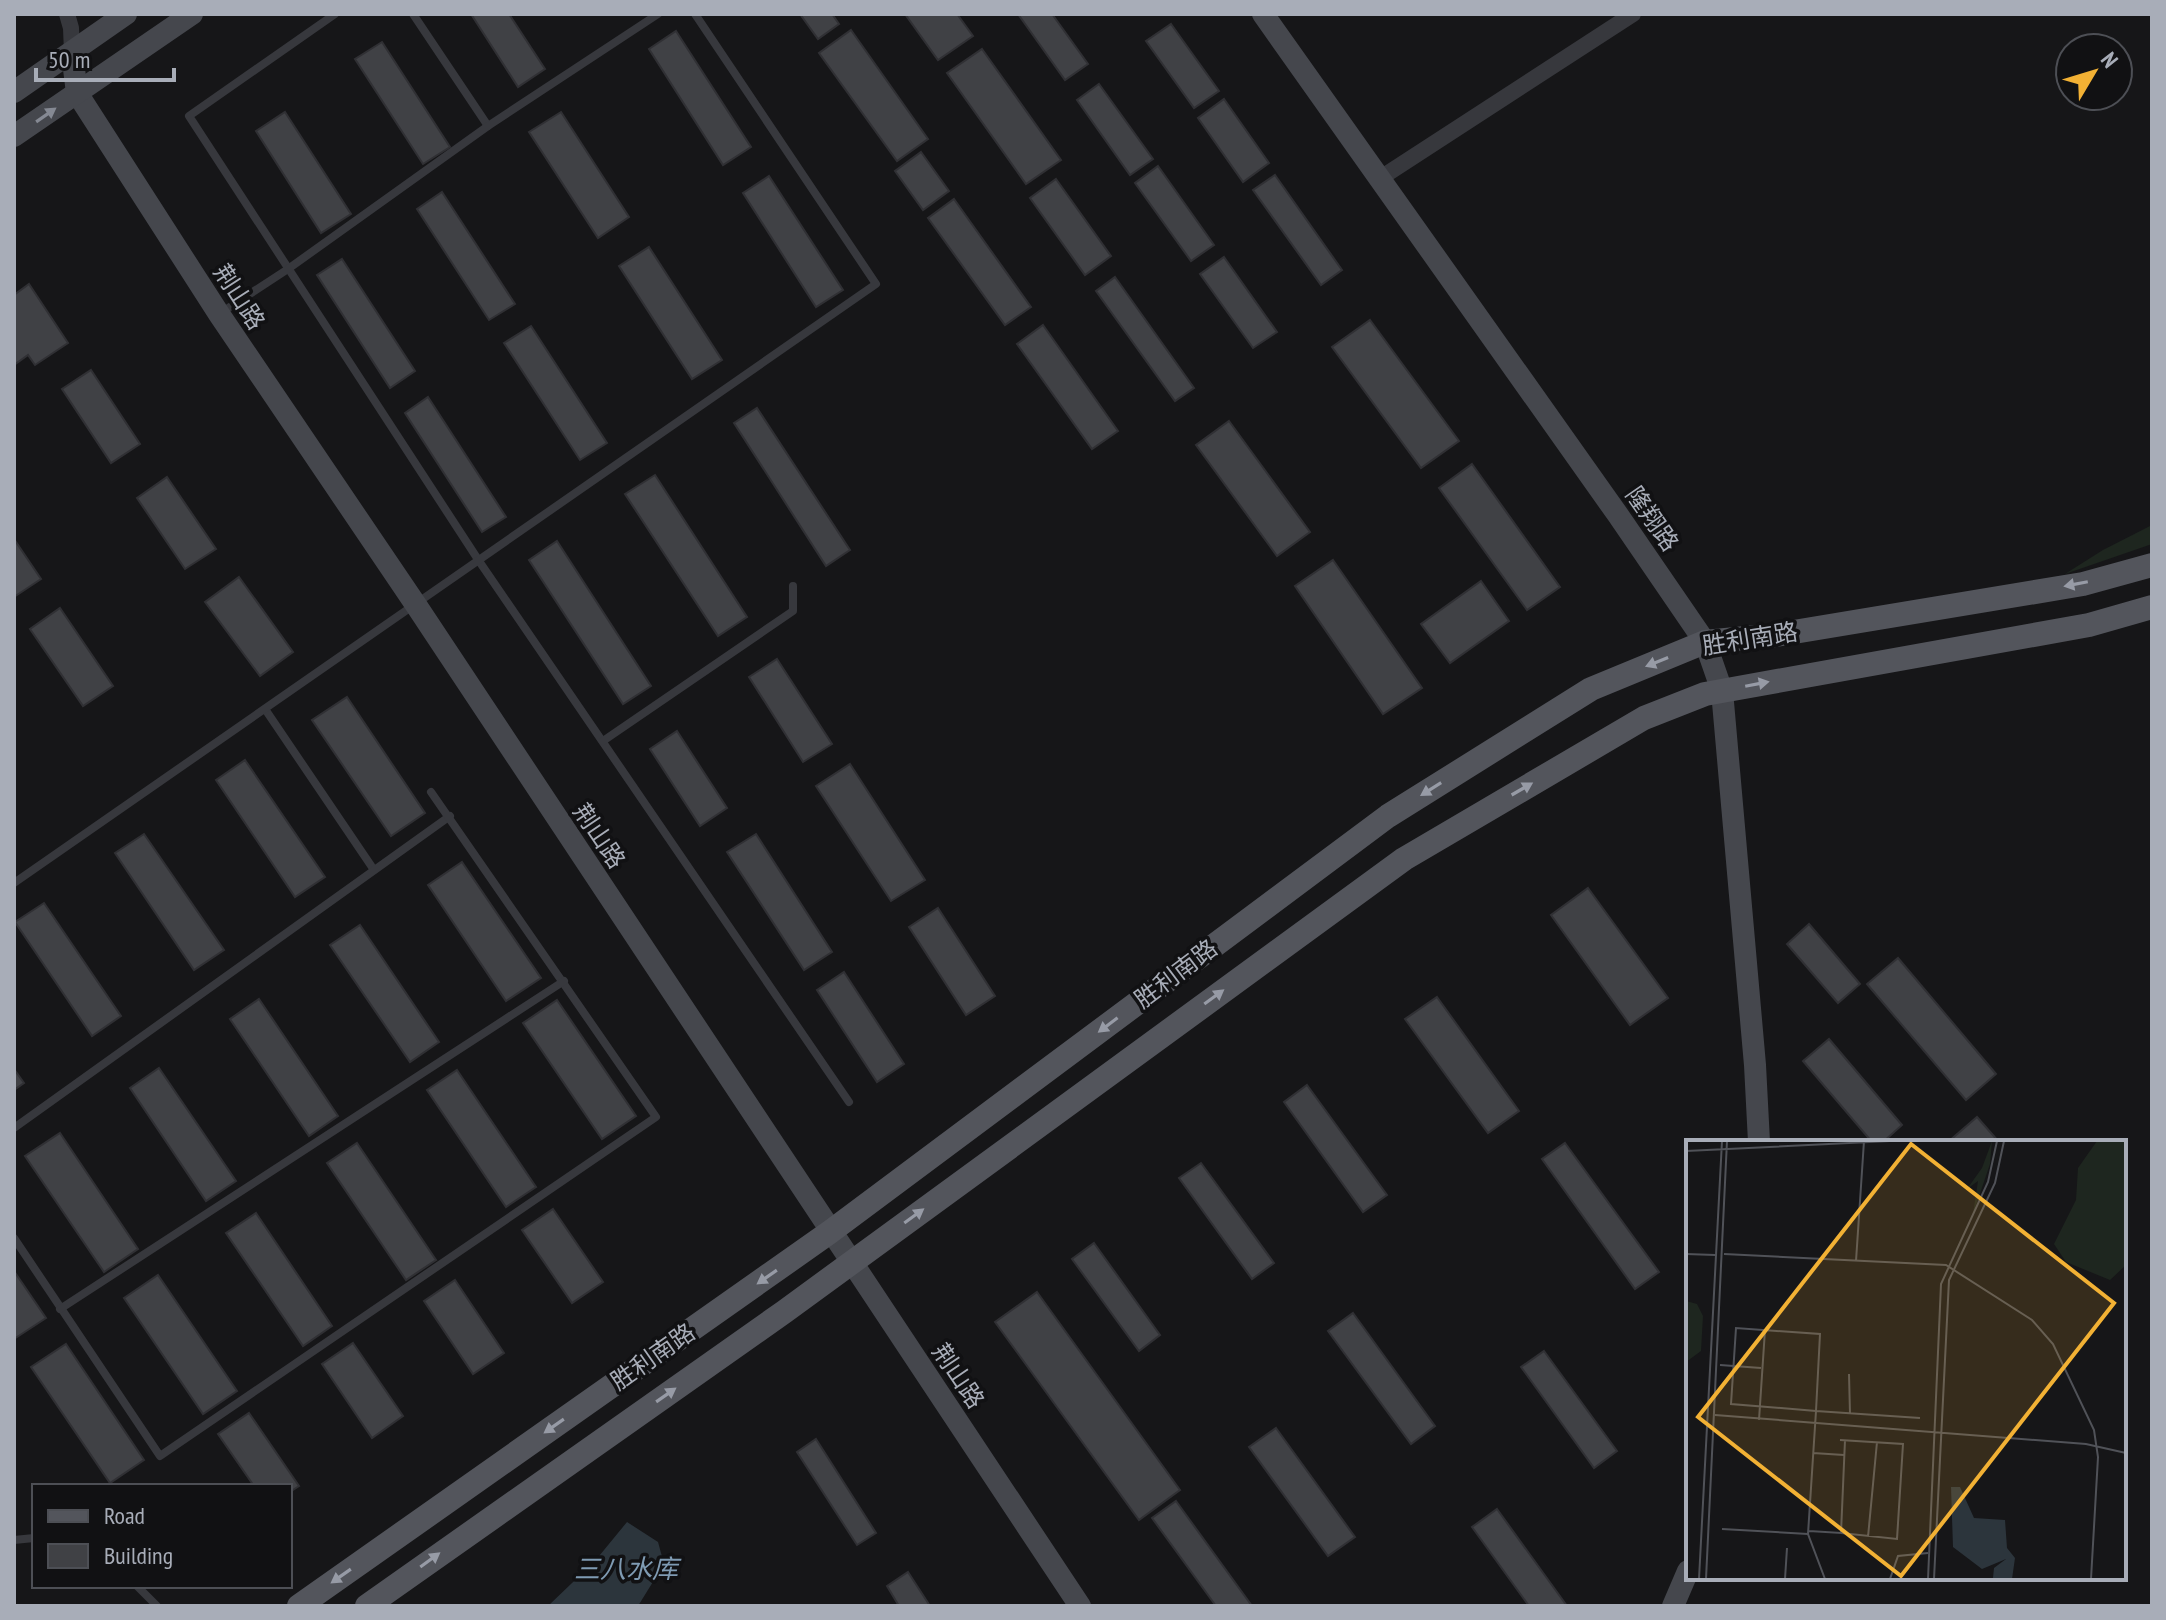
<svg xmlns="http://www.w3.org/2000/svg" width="2166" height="1620" font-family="'PT Sans Narrow','Noto Sans SC',sans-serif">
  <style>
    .green { fill: #1e261f }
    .water { fill: #2c353c }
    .building { fill: #404145; stroke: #303034; stroke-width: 2 }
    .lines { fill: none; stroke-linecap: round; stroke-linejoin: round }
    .lane { stroke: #37383d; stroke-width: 8 }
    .street { stroke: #37383d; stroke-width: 16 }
    .secondary { stroke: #45474d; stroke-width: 22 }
    .primary { stroke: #53555c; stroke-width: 24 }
    .oneway { fill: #858993 }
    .oneway2 { fill: #979ba6 }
    .labels { text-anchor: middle; stroke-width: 7; stroke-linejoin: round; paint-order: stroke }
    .street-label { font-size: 24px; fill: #a8adb8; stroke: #111113 }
    .water-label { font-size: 26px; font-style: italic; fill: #7f9bb3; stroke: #111113 }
    .inset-road { fill: none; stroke: #505258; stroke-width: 2 }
    .view { fill: #f2b134; fill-opacity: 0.15; stroke: #f2b134; stroke-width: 4 }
    .inset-edge { fill: none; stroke: #a8adb8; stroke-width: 4 }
  </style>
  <rect width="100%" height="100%" fill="#161618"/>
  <path class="green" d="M2152,525V544L2065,574L2103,550Z"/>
  <path class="water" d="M627,1522L658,1542L664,1564L638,1606H548L595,1561Z"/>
  <g class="building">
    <path d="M471,14H509L545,69L518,87Z"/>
    <path d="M800,14H832L839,24L818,39Z"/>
    <path d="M905,14H957L973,36L938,60Z"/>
    <path d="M1018,14H1052L1088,64L1065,80Z"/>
    <path d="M1171,24L1219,91L1194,108L1146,41Z"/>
    <path d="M851,30L928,139L897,161L819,53Z"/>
    <path d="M676,31L751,147L723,165L649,49Z"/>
    <path d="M382,42L450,147L423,164L355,59Z"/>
    <path d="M982,49L1061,160L1026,184L947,73Z"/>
    <path d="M1099,84L1153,159L1130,175L1077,100Z"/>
    <path d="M1224,99L1269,163L1243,182L1198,118Z"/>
    <path d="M285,112L351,214L321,233L256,131Z"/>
    <path d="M561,112L629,217L598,238L529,132Z"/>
    <path d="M921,152L949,191L923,210L895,171Z"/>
    <path d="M1158,166L1214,245L1191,261L1135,183Z"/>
    <path d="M1275,175L1342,270L1321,285L1253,190Z"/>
    <path d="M769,176L843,290L816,307L743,193Z"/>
    <path d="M1056,179L1111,256L1085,275L1030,198Z"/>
    <path d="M442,192L515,304L489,320L417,209Z"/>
    <path d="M954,199L1031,307L1005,325L928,218Z"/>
    <path d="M649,247L722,360L692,379L619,266Z"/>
    <path d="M1224,257L1277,332L1253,348L1200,274Z"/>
    <path d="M342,259L415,371L390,388L317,275Z"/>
    <path d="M1115,277L1194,388L1175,401L1096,291Z"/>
    <path d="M29,284L68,343L35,365L28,355L14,365V295Z"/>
    <path d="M1370,320L1459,441L1421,468L1332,347Z"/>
    <path d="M1043,325L1118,431L1092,449L1017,344Z"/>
    <path d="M531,326L607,443L580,460L504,343Z"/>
    <path d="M91,370L140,444L111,463L62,389Z"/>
    <path d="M428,397L506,517L482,532L405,413Z"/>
    <path d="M757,408L850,550L826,566L734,423Z"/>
    <path d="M1229,421L1310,532L1277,556L1196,445Z"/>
    <path d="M1472,464L1560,587L1527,610L1439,488Z"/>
    <path d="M655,475L747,617L718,636L625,494Z"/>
    <path d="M167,477L216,549L185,569L137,498Z"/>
    <path d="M14,539L41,579L14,597Z"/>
    <path d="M557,541L651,686L623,704L529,560Z"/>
    <path d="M1333,560L1422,688L1383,714L1295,586Z"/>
    <path d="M239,577L293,652L260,676L205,602Z"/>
    <path d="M1481,581L1509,621L1450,663L1421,624Z"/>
    <path d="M60,608L113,686L83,706L30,629Z"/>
    <path d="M777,659L832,744L803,762L749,677Z"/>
    <path d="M347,697L425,813L391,836L312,720Z"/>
    <path d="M677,731L727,808L700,826L650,749Z"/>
    <path d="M245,760L325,877L295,897L216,780Z"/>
    <path d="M850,764L925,880L891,901L816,786Z"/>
    <path d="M144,834L224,950L194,970L115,853Z"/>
    <path d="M756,834L832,952L804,970L727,852Z"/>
    <path d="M462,862L541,978L506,1001L428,885Z"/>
    <path d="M1588,888L1668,998L1630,1025L1551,915Z"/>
    <path d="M44,903L121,1016L92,1036L15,922Z"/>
    <path d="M938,908L995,996L966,1015L909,927Z"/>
    <path d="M1809,924L1860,984L1838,1003L1787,944Z"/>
    <path d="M360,925L439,1042L410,1062L330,945Z"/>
    <path d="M1898,958L1996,1074L1966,1100L1867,984Z"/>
    <path d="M844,972L904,1064L877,1082L817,990Z"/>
    <path d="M1437,997L1519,1111L1488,1133L1405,1019Z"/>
    <path d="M259,999L338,1116L309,1136L230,1019Z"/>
    <path d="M557,1000L636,1116L602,1139L523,1023Z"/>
    <path d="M1829,1039L1902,1125L1883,1142H1872L1803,1061Z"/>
    <path d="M159,1068L236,1181L206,1201L130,1088Z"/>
    <path d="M14,1069L24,1083L14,1090Z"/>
    <path d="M457,1070L536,1187L506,1207L427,1090Z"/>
    <path d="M1307,1085L1387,1195L1363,1212L1284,1102Z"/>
    <path d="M1977,1117L1999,1142H1948Z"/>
    <path d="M60,1133L138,1249L104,1272L25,1156Z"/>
    <path d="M357,1143L436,1260L406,1280L327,1163Z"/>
    <path d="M1565,1143L1659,1272L1635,1289L1542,1159Z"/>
    <path d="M1201,1163L1274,1263L1252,1279L1179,1178Z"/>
    <path d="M553,1209L603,1282L572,1303L522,1230Z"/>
    <path d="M256,1213L332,1326L303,1346L226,1233Z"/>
    <path d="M1094,1243L1160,1335L1139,1351L1072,1259Z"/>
    <path d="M14,1271L46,1318L14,1339Z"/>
    <path d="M158,1275L237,1391L203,1414L124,1298Z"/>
    <path d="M455,1280L504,1353L473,1374L424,1301Z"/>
    <path d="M1037,1292L1180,1490L1139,1520L995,1322Z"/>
    <path d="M1353,1313L1435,1426L1411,1444L1328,1331Z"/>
    <path d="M353,1343L403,1416L372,1438L322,1364Z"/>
    <path d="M66,1344L144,1460L110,1483L31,1367Z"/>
    <path d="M1544,1351L1617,1451L1594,1468L1521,1367Z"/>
    <path d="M249,1413L299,1486L290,1492V1486H254L218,1434Z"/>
    <path d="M1276,1428L1355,1537L1328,1556L1249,1447Z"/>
    <path d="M816,1439L876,1533L857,1545L797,1452Z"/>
    <path d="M1176,1501L1252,1606H1216L1152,1518Z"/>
    <path d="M1497,1509L1567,1606H1529L1472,1527Z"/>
    <path d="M908,1572L930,1606H899L887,1586Z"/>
  </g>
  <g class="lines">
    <g class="lane">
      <path d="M335,14L189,116L479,561L849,1102"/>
      <path d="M413,14L488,126"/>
      <path d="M219,314L288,269L488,126L658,14"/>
      <path d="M265,709L374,870"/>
      <path d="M603,741L793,611V586"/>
      <path d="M14,883L876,284L695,14"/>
      <path d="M14,1128L450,816"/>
      <path d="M14,1238L160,1456L656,1117L431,792"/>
      <path d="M60,1309L564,981"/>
      <path d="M14,1540L34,1538"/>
      <path d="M137,1586L157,1606"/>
    </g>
    <g class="street">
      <path d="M67,14L71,28L72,53"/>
      <path d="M1379,179L1633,14"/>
    </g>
    <g class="secondary">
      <path d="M1263,14L1618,515L1705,642L1722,691L1755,1065L1759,1142"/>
      <path d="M72,53L77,93L219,314L416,605L1080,1606"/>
      <path d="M14,92L126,14"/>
      <path d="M14,136L192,14"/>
      <path d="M1673,1606L1688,1571"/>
    </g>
    <g class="primary">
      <path d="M299,1606L830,1232L1388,816L1591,689L1705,642L1776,635L2083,584L2152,565"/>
      <path d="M367,1606L784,1312L1404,859L1644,718L1705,694L2089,625L2152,607"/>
    </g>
  </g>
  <defs><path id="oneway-solid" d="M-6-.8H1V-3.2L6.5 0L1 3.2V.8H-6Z" transform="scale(2)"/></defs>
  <use class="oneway" href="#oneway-solid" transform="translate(46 115) rotate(-35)"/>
  <g class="oneway2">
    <use href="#oneway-solid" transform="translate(2076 584) rotate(169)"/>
    <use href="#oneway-solid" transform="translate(1657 662) rotate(158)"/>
    <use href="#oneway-solid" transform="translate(1757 684) rotate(-11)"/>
    <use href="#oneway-solid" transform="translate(1431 789) rotate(148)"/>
    <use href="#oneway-solid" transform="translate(1522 789) rotate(-30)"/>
    <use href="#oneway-solid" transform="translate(1214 997) rotate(-36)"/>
    <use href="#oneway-solid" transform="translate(1108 1025) rotate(143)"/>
    <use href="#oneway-solid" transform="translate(914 1216) rotate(-36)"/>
    <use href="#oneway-solid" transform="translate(767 1277) rotate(145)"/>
    <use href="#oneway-solid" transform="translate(666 1395) rotate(-35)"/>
    <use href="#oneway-solid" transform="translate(554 1426) rotate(145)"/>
    <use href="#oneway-solid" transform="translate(430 1560) rotate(-36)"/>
    <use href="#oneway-solid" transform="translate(341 1576) rotate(145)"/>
  </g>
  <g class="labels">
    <g class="street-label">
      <text transform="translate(239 297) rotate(57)" y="8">荆山路</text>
      <text transform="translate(1652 519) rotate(55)" y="8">隆翔路</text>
      <text transform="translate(1750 639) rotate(-9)" y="8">胜利南路</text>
      <text transform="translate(599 836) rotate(56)" y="8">荆山路</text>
      <text transform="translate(1176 974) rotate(-37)" y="8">胜利南路</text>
      <text transform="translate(653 1357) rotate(-35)" y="8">胜利南路</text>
      <text transform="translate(958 1376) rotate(56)" y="8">荆山路</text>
    </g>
    <g class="water-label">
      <text x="626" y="1578">三八水库</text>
    </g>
  </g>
  <g transform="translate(1686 1140)">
    <rect width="440" height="440" fill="#161618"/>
    <path d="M306,1L304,24L287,74L292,41L281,49L296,28ZM411,1H440V125L424,140L380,122L368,104L390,60L392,28ZM0,161L11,164L17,176L15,211L0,222Z" fill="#1e261f"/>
    <path d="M265,347H274L288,378L319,380L321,408L329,418L326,439L307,438L308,428L320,419L296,429L267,407Z" fill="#2c353c"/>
    <path class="inset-road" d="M0,11L204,1M0,114L29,115M38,114L260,125L346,180L367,204L408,290L412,317L405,439M170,121L178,1M34,225L75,228M163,234L164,274M29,275L400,304L440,313M73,280L79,190M154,300L217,304L211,399L155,393M127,313L158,315M36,389L122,394M123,391L155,393L159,300M182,397L191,302M13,439L36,1M20,439L41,1M99,439L101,408M139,439L122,394L130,271L134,194L50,188L45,264L130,271L234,278M204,439L212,416L242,413M242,439L255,144L302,42L311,1M248,439L263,140L309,43L318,1"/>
    <path class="view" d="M225,4L428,163L215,436L12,277Z"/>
    <rect width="440" height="440" class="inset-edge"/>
  </g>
  <rect width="2166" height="1620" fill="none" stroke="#a8adb8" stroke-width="32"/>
  <rect x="32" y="1484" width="260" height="104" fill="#111113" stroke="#4d4f55" stroke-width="2"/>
  <rect x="48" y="1510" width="40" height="12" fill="#53555c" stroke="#4d4f55" stroke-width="2"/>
  <text x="104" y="1524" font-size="24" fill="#a8adb8">Road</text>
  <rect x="48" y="1544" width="40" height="24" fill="#404145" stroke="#4d4f55" stroke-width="2"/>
  <text x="104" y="1564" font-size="24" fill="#a8adb8">Building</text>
  <g transform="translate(2094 72) rotate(52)"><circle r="38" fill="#111113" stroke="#4d4f55" stroke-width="2"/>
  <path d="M0-6L14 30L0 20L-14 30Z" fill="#f2b134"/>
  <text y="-12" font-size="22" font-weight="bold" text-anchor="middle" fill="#a8adb8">N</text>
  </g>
  <path d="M36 68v12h138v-12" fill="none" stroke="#a8adb8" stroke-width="4"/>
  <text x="48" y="68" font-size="24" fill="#a8adb8" stroke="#111113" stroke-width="6" paint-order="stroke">50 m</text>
</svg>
